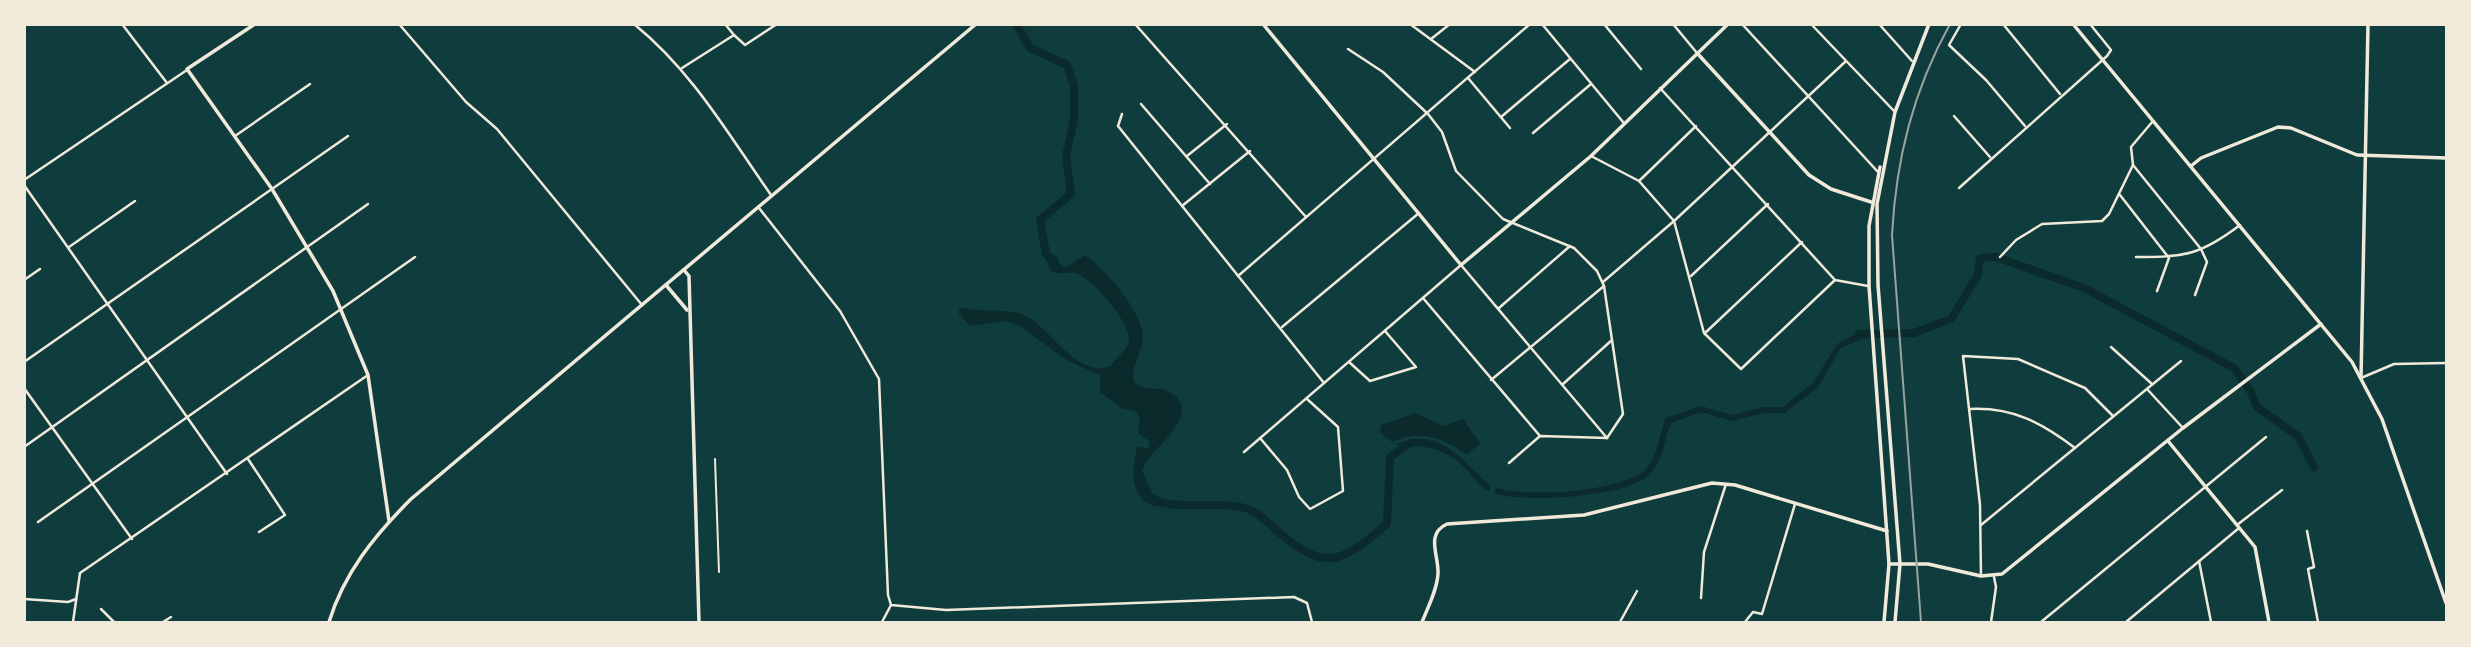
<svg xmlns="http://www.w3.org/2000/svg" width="2471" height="647" font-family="Barlow,sans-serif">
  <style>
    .water { fill: #0a2a2b }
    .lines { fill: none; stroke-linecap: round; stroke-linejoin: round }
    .river { stroke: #0a2a2b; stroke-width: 8 }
    .pedestrian { stroke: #f1e9da; stroke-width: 2 }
    .minor { stroke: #f1e9da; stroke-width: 2.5 }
    .tertiary { stroke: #f1e9da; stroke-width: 3.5 }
    .secondary { stroke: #f1e9da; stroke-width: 3.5 }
    .primary { stroke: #f1e9da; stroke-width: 3.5 }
    .rail { stroke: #97a49c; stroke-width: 2 }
  </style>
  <rect width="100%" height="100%" fill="#0f3d3e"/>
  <g class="water">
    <path d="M1048,254L1065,268L1085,255C1105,268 1145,315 1143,339C1141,355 1131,366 1134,382C1149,396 1168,379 1182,405C1184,432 1151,447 1142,471L1153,494L1174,505L1172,509C1166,506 1161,507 1155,506C1127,497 1133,467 1137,446L1148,449L1150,442L1138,433L1140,420L1136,411L1121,408L1100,392V375L1068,361L1018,325L1004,321L970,326L959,314V309L965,308C986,313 1011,307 1029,318C1054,332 1077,378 1110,366C1115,359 1128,349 1129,341C1132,325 1094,280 1078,274C1070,271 1061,275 1052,272L1044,256Z"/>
    <path d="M1860,331H1867V337L1841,348L1818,387L1785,413H1764L1732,421L1701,412L1671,423C1664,439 1665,456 1651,473C1632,497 1521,504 1494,493L1496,487C1521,499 1629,491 1647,468C1659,452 1659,435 1666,418L1701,406L1732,415L1763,407H1783L1813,383L1837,344Z"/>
    <path d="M1415,413L1443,426L1463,419L1480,443L1467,455C1443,438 1420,429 1392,442L1380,433L1381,425Z"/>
    <path d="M1411,439C1451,436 1465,466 1491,486L1489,491C1476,485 1472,473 1461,464C1445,450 1421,441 1400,450L1397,444Z"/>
  </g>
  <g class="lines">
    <g class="river">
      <path d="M1016,24L1030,48L1067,65L1074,86V119L1066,156L1071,194L1040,220L1046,254L1054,260"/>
      <path d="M1859,334L1914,333L1951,319L1978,275L1980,258L1996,257L2084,288L2234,368L2251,392L2257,407L2299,437L2314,467"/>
      <path d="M1164,503C1193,509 1224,500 1251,510C1260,514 1269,523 1276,530C1325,572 1339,565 1387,524L1390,457L1407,445"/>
    </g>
    <path class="pedestrian" d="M715,459L719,572"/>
    <g class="minor">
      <path d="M122,24L167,83"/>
      <path d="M399,24L466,102L497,129L642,305"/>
      <path d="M634,24C693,72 728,134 771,195"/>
      <path d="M725,24L734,35"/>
      <path d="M1135,24L1306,217"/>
      <path d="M1410,24L1475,72"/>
      <path d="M1542,24L1623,122"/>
      <path d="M1604,24L1641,69"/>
      <path d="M1673,24L1697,53"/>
      <path d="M1742,24L1878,172"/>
      <path d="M1811,24L1895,112"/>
      <path d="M1879,24L1912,61"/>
      <path d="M1961,24L1949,45L1986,80L2025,126"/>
      <path d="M2003,24L2060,94"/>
      <path d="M1431,39L1450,24"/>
      <path d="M1348,49L1383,72L1428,114L1442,132L1456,171L1503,219L1574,248L1597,271L1604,286L1623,414L1607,438"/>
      <path d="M682,68L734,35L745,45L777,24"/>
      <path d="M1468,78L1510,128"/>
      <path d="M1660,88L1835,280L1868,286"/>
      <path d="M1141,104L1210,184"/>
      <path d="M1122,114L1118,126L1324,383"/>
      <path d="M1954,116L1990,157"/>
      <path d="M1501,117L1570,59"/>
      <path d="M1533,133L1591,84"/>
      <path d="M235,136L310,84"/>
      <path d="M1187,156L1227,124"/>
      <path d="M1591,156L1639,181L1674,221L1704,333L1741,369L1835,280"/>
      <path d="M2133,165L2201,249L2207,262L2195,295"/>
      <path d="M24,180L187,70"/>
      <path d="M1639,181L1696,126"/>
      <path d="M24,185L227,474"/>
      <path d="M1959,188L2107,56L2111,50L2090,24"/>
      <path d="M2120,195L2169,258L2157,291"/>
      <path d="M1182,206L1250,151"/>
      <path d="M759,208L840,311L879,379L888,595L891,605L946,610L1294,597L1307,603L1312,622"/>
      <path d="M69,247L135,201"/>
      <path d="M2000,257L2016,240L2042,224L2102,221L2109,214L2133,165L2131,147L2153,121"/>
      <path d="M2136,257C2184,258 2202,254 2240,225"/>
      <path d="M1238,276L1530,24"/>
      <path d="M1691,276L1768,204"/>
      <path d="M24,280L40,269"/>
      <path d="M1603,282L1674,221L1845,62"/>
      <path d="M1423,298L1540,436"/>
      <path d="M1499,308L1570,246"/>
      <path d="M1282,327L1419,213"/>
      <path d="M1705,333L1802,242"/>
      <path d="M2111,347L2152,384"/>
      <path d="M24,362L348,136"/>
      <path d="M1349,362L1370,381L1416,367L1385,331"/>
      <path d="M2361,378L2394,364L2446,363"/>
      <path d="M1491,380L1604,286"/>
      <path d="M1563,384L1612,340"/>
      <path d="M24,388L132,539"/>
      <path d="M2147,389L2183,428"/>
      <path d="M1970,409C2013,407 2042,423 2075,448"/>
      <path d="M1260,438L1287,470L1299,497L1310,509L1343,491L1338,427L1307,399"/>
      <path d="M24,447L368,204"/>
      <path d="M1244,452L1461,265L1607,438"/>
      <path d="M248,459L285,515L259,532"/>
      <path d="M1509,463L1540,436L1607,438"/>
      <path d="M38,522L415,257"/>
      <path d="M1981,525L2181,361"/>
      <path d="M2237,525L2282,490"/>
      <path d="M2307,531L2314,567L2308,569L2318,622"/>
      <path d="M2199,561L2211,622"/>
      <path d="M1981,576L1980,505L1963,356L2018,359L2085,388L2113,416"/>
      <path d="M1701,598L1704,552L1726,484"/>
      <path d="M24,599L68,602L76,599"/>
      <path d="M101,609L114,622"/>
      <path d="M73,622L80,573L368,375"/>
      <path d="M163,622L171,617"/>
      <path d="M882,622L891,605"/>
      <path d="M1620,622L1637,591"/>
      <path d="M1745,622L1753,612L1762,614L1795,504"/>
      <path d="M1991,622L1996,587L1994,577"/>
      <path d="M2041,622L2266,437"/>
      <path d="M2126,622L2239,528"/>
    </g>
    <g class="tertiary">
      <path d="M255,24L187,69L272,189L333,291L368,375L389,521"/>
      <path d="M1263,24L1461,265L1591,156L1728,24"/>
      <path d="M1697,53L1809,175L1831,189L1871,202"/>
      <path d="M2191,166L2201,158L2278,127L2291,128L2357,155L2446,158"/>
      <path d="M1880,167L1869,226V286L1889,564"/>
      <path d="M684,270L689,276L699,622"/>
      <path d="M666,285L687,310"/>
      <path d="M2168,441L2255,547L2269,622"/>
      <path d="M1900,564L1878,285L1877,204L1895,112L1929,24"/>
      <path d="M1422,622C1428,607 1437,590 1438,574C1439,555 1425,534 1447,524L1584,515L1712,483L1735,485L1887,531"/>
    </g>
    <g class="secondary">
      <path d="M2361,378L2368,24"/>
      <path d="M329,622C344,573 374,536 411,499L976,24"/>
      <path d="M1884,622L1889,564H1928L1981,576L2002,574L2183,428L2321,324"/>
      <path d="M1895,622L1900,564"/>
    </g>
    <path class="primary" d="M2073,24L2352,362L2382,419L2446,603"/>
    <path class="rail" d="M1921,622L1892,235C1896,159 1913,91 1950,24"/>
  </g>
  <rect width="2471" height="647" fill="none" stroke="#f1e9da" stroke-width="52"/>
</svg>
